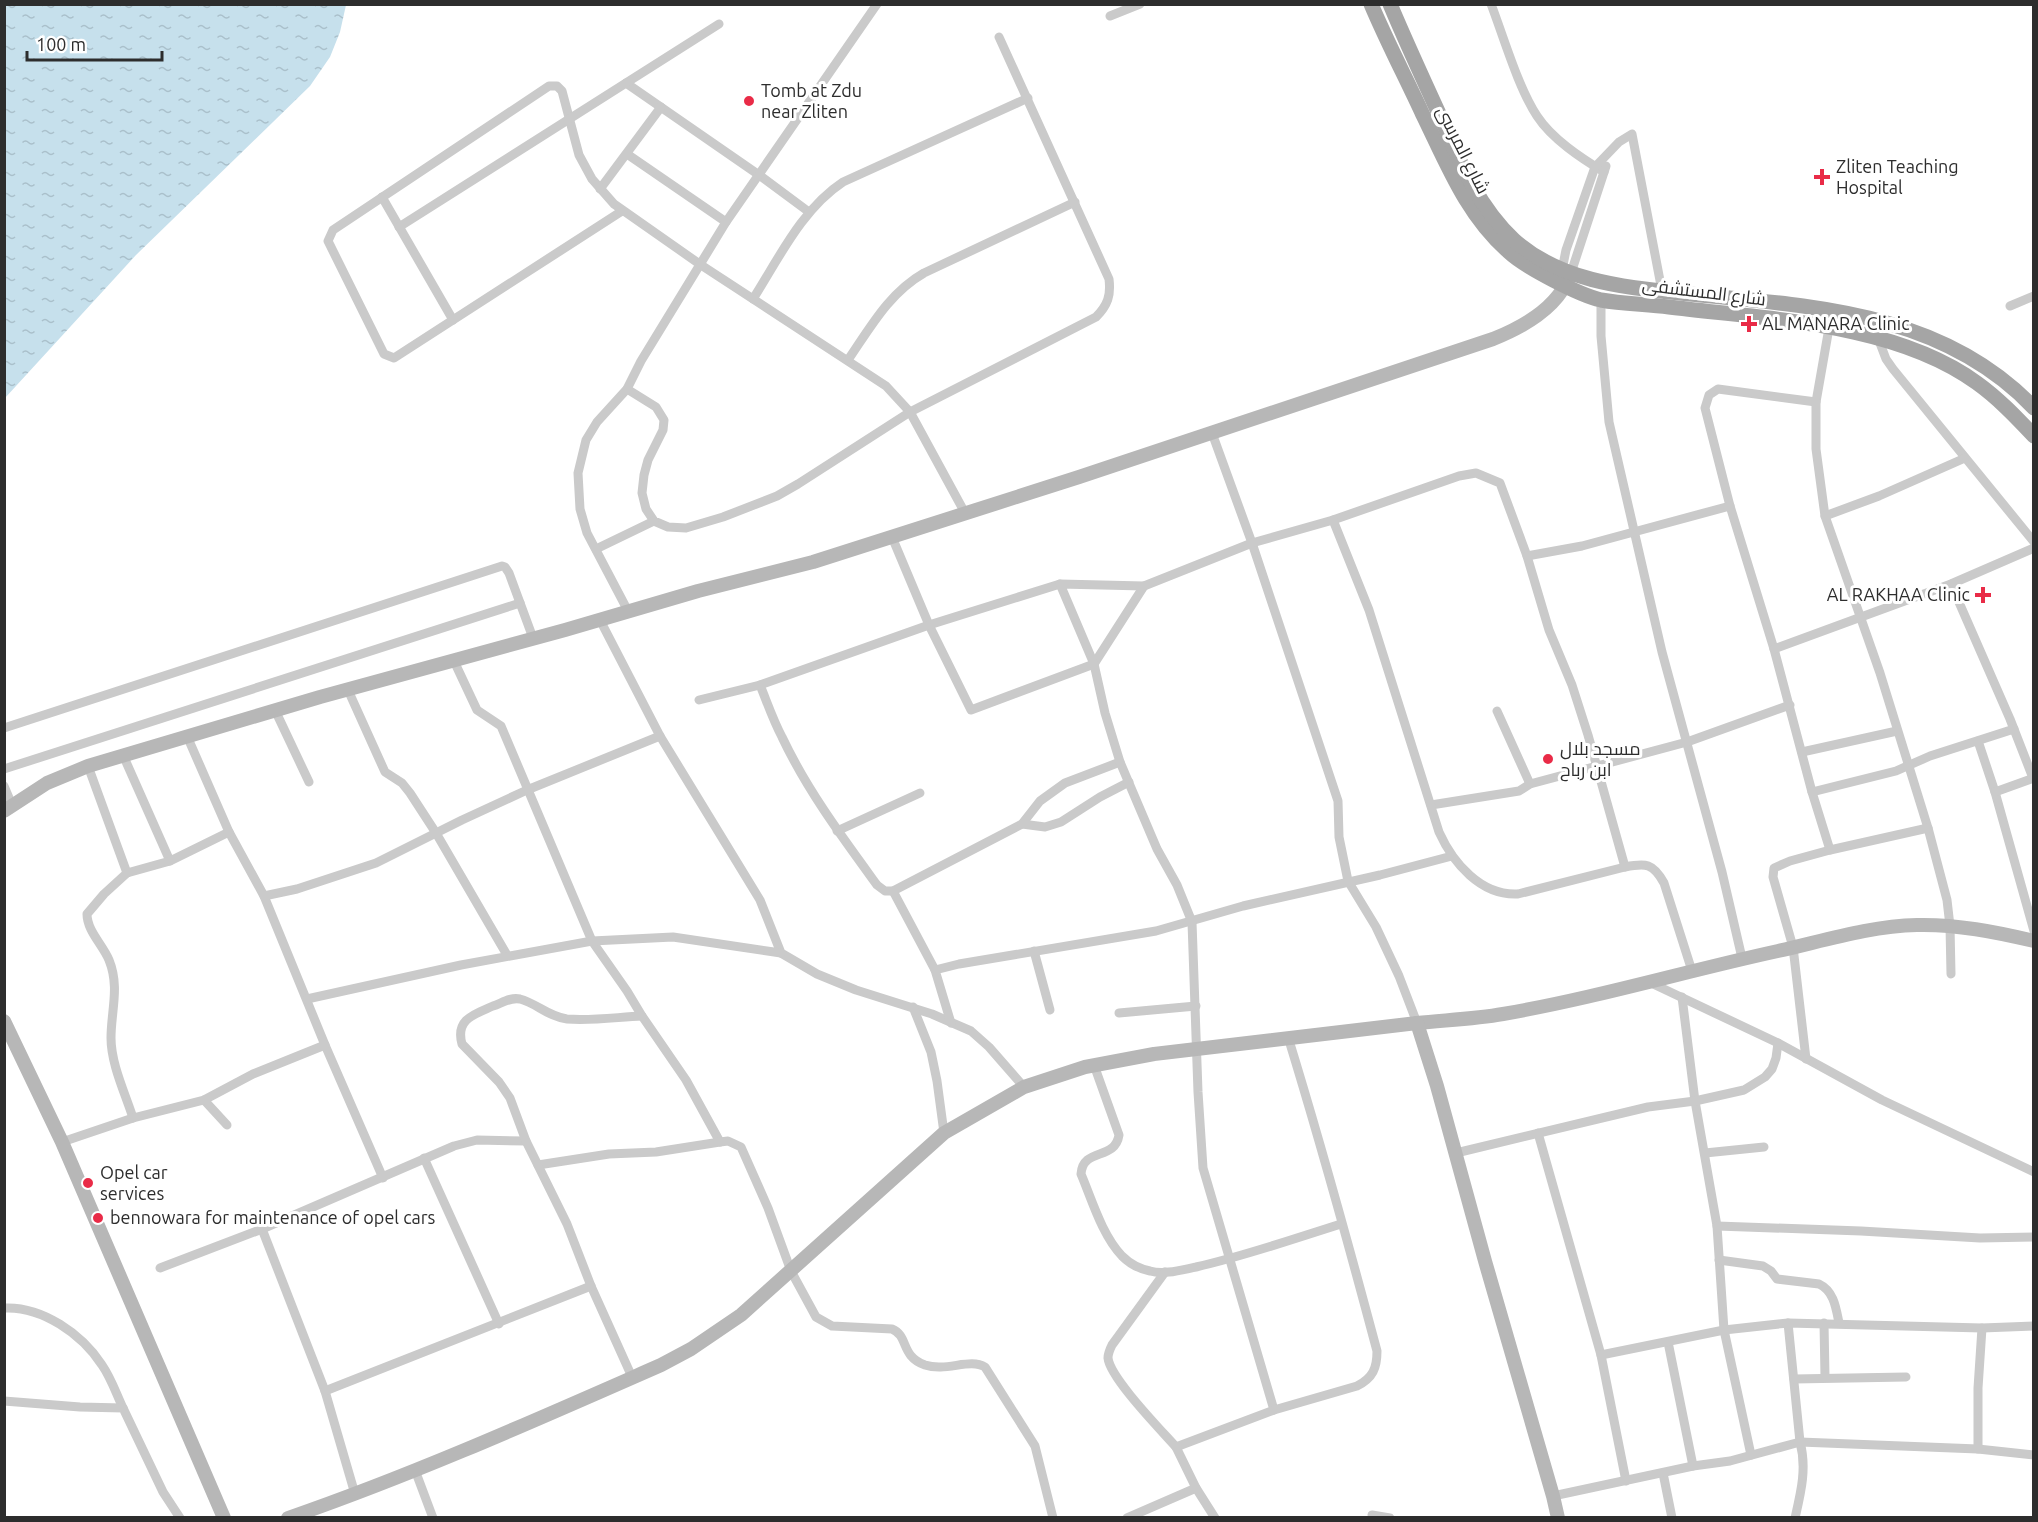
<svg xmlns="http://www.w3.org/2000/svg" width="2038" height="1522" font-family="Ubuntu,Cairo,sans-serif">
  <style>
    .water { fill: url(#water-ripples) }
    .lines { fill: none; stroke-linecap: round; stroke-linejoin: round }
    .street { stroke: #cacaca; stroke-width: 9 }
    .secondary { stroke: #b7b7b7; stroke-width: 14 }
    .primary { stroke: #a5a5a5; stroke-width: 15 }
    .poi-dot { fill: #e92b47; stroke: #fff; stroke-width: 2 }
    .labels { text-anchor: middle; stroke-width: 6; stroke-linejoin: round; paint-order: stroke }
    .poi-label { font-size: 18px; fill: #2d2d2d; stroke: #fff; text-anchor: start }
    .street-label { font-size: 18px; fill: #2d2d2d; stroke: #fff }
  </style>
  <defs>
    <pattern id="water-ripples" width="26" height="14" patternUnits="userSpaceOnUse" patternTransform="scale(1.5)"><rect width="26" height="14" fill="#c6e0ec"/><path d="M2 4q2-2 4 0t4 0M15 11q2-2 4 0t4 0" fill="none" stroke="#aac0cb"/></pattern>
  </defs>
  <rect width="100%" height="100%" fill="#fff"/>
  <path class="water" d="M5,4L346,5L340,32L330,57L310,86L136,255L5,398Z"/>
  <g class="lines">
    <g class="street">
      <path d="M1491,4C1504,38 1518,87 1537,116C1552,139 1581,158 1604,172"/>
      <path d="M1110,16L1140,4"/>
      <path d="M626,83L759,175L809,212"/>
      <path d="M627,154L726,222"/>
      <path d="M600,189L661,107"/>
      <path d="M382,197L453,320"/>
      <path d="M622,211L394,358L384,354L328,241L333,230L549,86H557L562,91L579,155L592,179L614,204L701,265L886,386L910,412L965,513"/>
      <path d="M399,227L719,24"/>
      <path d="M1562,270L1566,250L1595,167L1619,142L1632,134L1662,291"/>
      <path d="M1571,273L1606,166"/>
      <path d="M753,299C779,258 802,209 843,182L1028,98"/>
      <path d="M1601,300V336L1609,422L1662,652L1722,872L1742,958"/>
      <path d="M2010,306L2034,296"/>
      <path d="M1829,328L1816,402V449L1825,516L1880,673L1928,828L1947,900L1950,926L1951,974"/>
      <path d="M1878,338L1886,359L1893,369L2034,542"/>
      <path d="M848,360C870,328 889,293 924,273L1075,202"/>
      <path d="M627,389L656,407L664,420L663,430L648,460L644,475L642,493L646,509L654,521L668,527L686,528L723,517L777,496L798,484L910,412L1096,317C1108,305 1111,295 1109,279L999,37"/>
      <path d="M1816,402L1718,389L1709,395L1705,408L1730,506L1774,649L1812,792L1830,850"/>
      <path d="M1212,433L1252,543L1338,801L1339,837L1348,881L1376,927L1399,976L1417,1023"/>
      <path d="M1825,516L1879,496L1965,458"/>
      <path d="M1333,520L1459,476L1476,473L1500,483L1527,556L1549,630L1572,685L1588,735L1625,867"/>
      <path d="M892,537L929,625L971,710L1094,664L1144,586"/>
      <path d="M596,549L654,521"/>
      <path d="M1527,556L1582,546L1730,506"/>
      <path d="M1951,584L2010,719L2033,778"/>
      <path d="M628,611L587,533L580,509L578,473L586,440L597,422L627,389L641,361L726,222L877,4"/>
      <path d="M600,620L660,736L760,900L781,953L817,974L856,990L932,1014L971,1031L989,1047L1024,1087"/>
      <path d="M1774,649L1951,584L2034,548"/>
      <path d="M454,661L477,710L501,726L592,941L627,991L642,1016L686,1080L720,1142"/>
      <path d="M760,685C767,702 773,720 782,737C807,790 842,837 877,885L885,891H893L1022,824L1040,801L1065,783L1120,762"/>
      <path d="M348,690L385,772L402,783L410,793L436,833L507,955"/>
      <path d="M699,700L760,685L929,625L1060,584"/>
      <path d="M275,710L309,782"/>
      <path d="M1497,711L1530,784"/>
      <path d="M4,728L502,566L505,567L509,573L533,638"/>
      <path d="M187,736L229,832L264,896L325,1045L383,1178"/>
      <path d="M1978,741L1995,792L2034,931"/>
      <path d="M1802,752L1897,731"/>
      <path d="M123,755L170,861"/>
      <path d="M88,766L127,873"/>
      <path d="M4,769L520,603"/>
      <path d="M4,786L12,805"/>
      <path d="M1812,792L1896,771L1930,756L2014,729"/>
      <path d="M1995,792L2034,778"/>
      <path d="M1431,805L1519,791L1530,784L1687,742L1790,705"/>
      <path d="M1022,824L1045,827L1061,822L1100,797L1129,782"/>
      <path d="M837,831L920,793"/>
      <path d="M893,891L935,970"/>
      <path d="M264,896L297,889L376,863L462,820L527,790L660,736"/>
      <path d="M1034,951L1050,1010"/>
      <path d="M1649,982L1778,1043L1882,1100L2034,1172"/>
      <path d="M1682,997L1695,1101L1717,1226L1724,1330L1751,1455"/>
      <path d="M307,999L461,965L592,941L673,937L781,953"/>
      <path d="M913,1007L931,1052L937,1081L944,1133"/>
      <path d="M1119,1013L1196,1006"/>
      <path d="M951,1023L935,970L959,964L1156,931L1243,906L1380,875L1452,856"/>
      <path d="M1806,1059L1793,947L1773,877L1774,868L1790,861L1830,850L1928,828"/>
      <path d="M1094,1065L1119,1135C1115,1161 1083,1147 1081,1174C1092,1200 1102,1235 1122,1256C1129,1263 1140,1269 1150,1271C1164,1275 1181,1270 1196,1267C1245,1256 1293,1239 1341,1224"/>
      <path d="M204,1100L227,1125"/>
      <path d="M133,1118C125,1093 111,1064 111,1038C111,1011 120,987 109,960C103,945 87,931 87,914L104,894L127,873L170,861L229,832"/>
      <path d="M1538,1133L1601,1355L1626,1481"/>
      <path d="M62,1142L133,1118L204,1100L253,1074L325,1045"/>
      <path d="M1456,1153L1648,1107L1695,1101L1744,1090L1765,1077L1772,1069L1776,1058L1778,1043"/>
      <path d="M1705,1153L1764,1147"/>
      <path d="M424,1158L499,1324"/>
      <path d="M538,1165L609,1154L656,1152L720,1142L728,1141L741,1147L768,1208L791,1271L816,1317L832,1326L892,1329C909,1336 900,1356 925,1365C946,1372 970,1358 985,1367L1035,1446L1053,1518"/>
      <path d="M1717,1226L1861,1231L1980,1238L2034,1237"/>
      <path d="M262,1229L325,1391L355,1494"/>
      <path d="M1719,1260L1763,1266L1771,1271L1777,1279L1819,1284C1834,1291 1836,1308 1839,1323"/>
      <path d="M160,1268L262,1229L454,1146L477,1140L526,1141"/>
      <path d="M1165,1272L1112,1345C1110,1349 1108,1354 1108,1358C1110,1378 1161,1430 1176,1447"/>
      <path d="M4,1308C42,1306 82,1334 102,1365C111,1378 116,1393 123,1408"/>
      <path d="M1788,1323L1800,1442C1807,1468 1801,1492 1795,1518"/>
      <path d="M1824,1323L1825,1377"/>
      <path d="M1668,1342L1693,1466"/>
      <path d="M1601,1355L1724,1330L1788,1323L1982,1328L2034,1326"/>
      <path d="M632,1377L591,1286L567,1224L526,1141L510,1098L499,1082L462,1044C455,1019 475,1014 493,1006C502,1003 510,997 520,999C536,1003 549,1017 567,1019C592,1021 618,1017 642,1016"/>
      <path d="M1794,1379L1906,1377"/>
      <path d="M325,1391L591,1286"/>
      <path d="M4,1401L80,1407L123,1408L163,1492L180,1518"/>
      <path d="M1274,1410L1203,1168L1198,1092L1192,922L1177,885L1157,849L1120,762L1105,713L1094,664L1060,584L1144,586L1252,543L1333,520L1369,610L1439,832C1453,863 1481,896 1518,894L1625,867C1646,863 1653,863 1664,883L1692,971"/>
      <path d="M1978,1449V1388L1982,1328"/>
      <path d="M415,1470L433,1518"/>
      <path d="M1663,1473L1672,1518"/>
      <path d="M1553,1496L1693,1466L1730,1461L1800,1442L1978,1449L2034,1455"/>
      <path d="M1372,1515L1390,1518"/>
      <path d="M1127,1518L1196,1488"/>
      <path d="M1215,1518L1196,1488L1176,1447L1274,1410L1357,1386C1373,1378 1377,1368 1377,1351C1349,1246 1320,1141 1288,1037"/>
    </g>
    <g class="secondary">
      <path d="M4,811L47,783L88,766L320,697L565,630L698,591L813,562L1079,477L1493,339C1523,327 1557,308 1569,277"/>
      <path d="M4,1021L62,1142L224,1518"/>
      <path d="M1417,1023C1446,1020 1475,1019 1503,1014C1596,998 1686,971 1778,951C1823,941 1870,926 1917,925C1956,924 1996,932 2034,941"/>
      <path d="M288,1518C415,1474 538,1419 661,1365L691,1349L741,1315L944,1133L1024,1087L1085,1067L1154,1054L1417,1023L1437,1086L1485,1261L1553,1496L1558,1518"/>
    </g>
    <g class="primary">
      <path d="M1371,4C1387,42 1406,78 1423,115C1447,164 1467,216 1509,252C1525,267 1579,295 1601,300C1623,304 1647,304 1669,307C1767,319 1895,323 1977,383C1998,398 2016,417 2034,436"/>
      <path d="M1390,4C1406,42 1423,79 1440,116C1459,160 1478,207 1514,240C1560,281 1622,287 1680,293C1806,306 1940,309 2034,408"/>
    </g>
  </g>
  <g class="poi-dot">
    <circle cx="749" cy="101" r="6"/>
    <path d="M1819 168h6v6h6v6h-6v6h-6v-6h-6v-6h6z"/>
    <path d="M1746 315h6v6h6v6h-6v6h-6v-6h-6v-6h6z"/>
    <path d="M1980 586h6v6h6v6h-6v6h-6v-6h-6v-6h6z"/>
    <circle cx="1548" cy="759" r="6"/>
    <circle cx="88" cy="1183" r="6"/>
    <circle cx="98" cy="1218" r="6"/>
  </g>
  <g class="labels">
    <g class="poi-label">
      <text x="761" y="97">Tomb at Zdu<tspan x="761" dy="21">near Zliten</tspan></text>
      <text x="1836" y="173">Zliten Teaching<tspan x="1836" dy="21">Hospital</tspan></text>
      <text x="1762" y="330">AL MANARA Clinic</text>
      <text x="1970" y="601" text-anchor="end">AL RAKHAA Clinic</text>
      <text x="1560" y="755">مسجد بلال<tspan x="1560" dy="21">ابن رباح</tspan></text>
      <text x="100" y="1179">Opel car<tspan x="100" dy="21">services</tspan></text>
      <text x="110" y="1224">bennowara for maintenance of opel cars</text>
    </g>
    <g class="street-label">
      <text transform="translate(1463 150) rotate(63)" y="6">شارع المرسى</text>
      <text transform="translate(1704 292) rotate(7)" y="6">شارع المستشفى</text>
    </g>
  </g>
  <rect width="2038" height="1522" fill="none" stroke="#2d2d2d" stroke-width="12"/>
  <path d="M27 51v9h135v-9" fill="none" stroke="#2d2d2d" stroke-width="3"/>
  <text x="36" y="51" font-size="18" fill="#2d2d2d" stroke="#ffffff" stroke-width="4.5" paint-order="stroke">100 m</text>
</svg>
